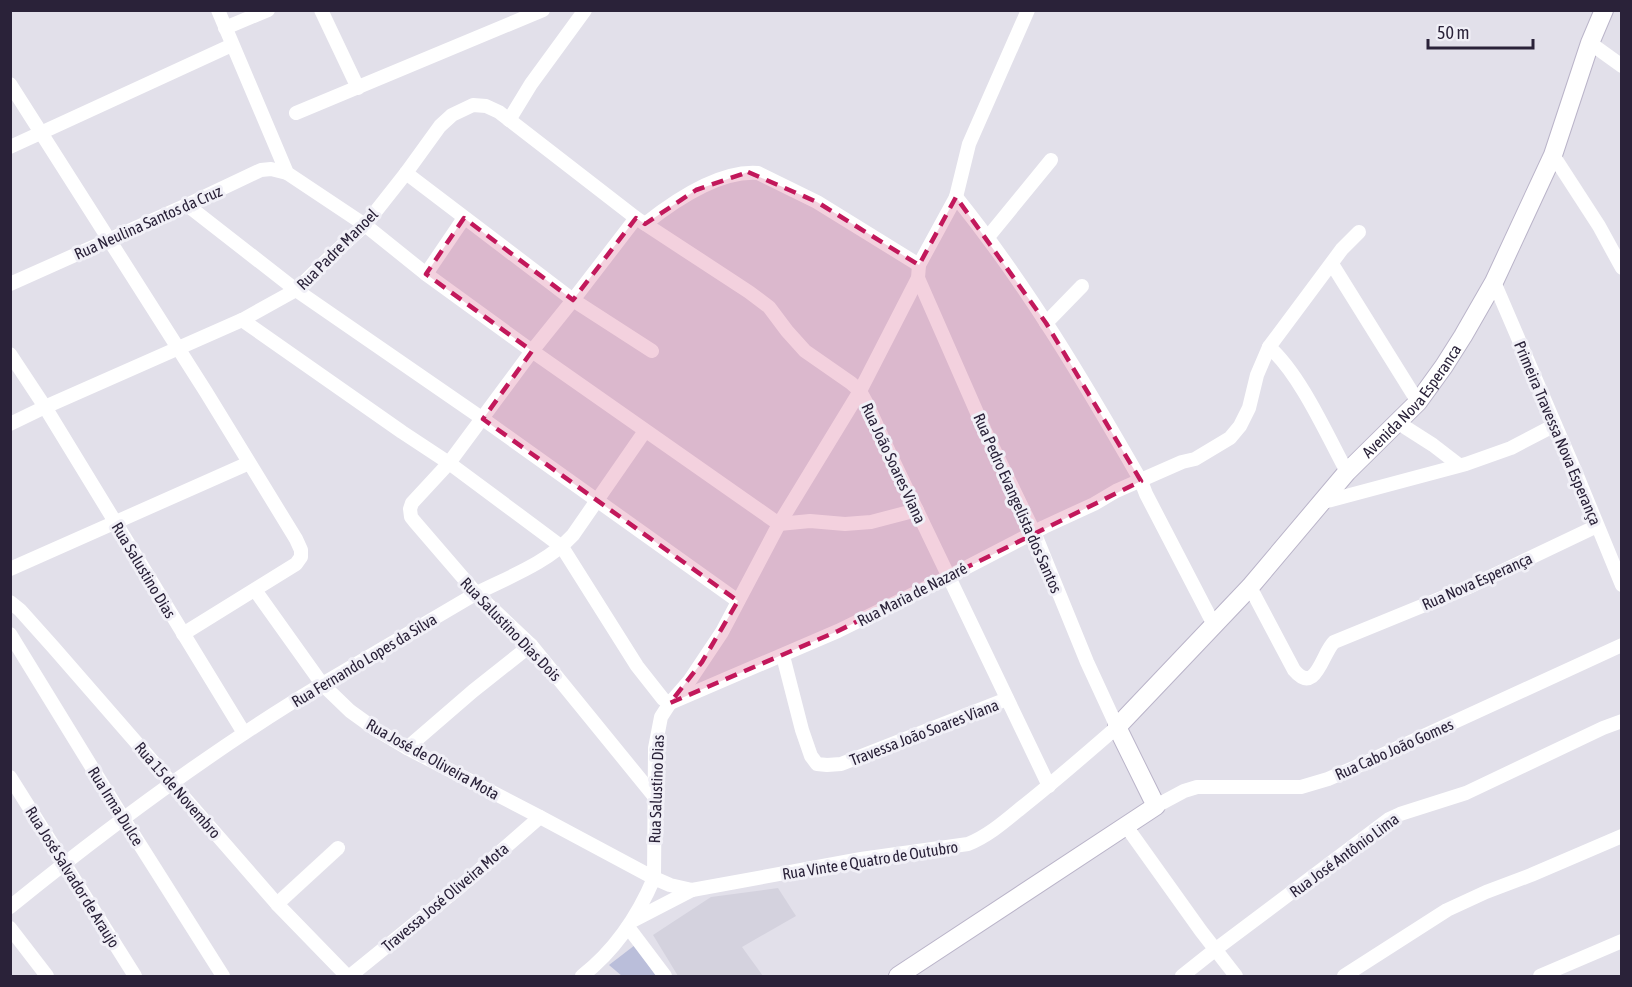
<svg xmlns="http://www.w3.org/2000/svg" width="1632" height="987" font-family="'Asap Condensed',sans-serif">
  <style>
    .built { fill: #d4d2de }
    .green { fill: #babeda }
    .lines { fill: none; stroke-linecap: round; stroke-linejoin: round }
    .secondary-casing { stroke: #bab4c9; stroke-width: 20 }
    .street { stroke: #fff; stroke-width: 14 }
    .secondary { stroke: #fff; stroke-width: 18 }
    .marked { fill: #c2185b; fill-opacity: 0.2; stroke: #c2185b; stroke-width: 4.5; stroke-dasharray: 12 8; stroke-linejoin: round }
    .labels { text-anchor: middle; stroke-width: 6; stroke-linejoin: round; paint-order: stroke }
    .street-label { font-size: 16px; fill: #2a2239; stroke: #f1f0f7 }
  </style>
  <rect width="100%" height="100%" fill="#e2e0ea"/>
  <path class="built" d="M778,888L796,916L742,947L763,976H678L653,935L711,897Z"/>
  <path class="green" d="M635,945L656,976H622L609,965Z"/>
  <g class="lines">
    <defs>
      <g id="secondary">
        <path id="s1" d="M898,976L1156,806L1117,727L1250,587L1347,472L1418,402L1444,366L1463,336L1494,282L1553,155L1590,43L1604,10"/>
      </g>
    </defs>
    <use href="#secondary" class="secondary-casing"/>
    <g class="street">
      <path d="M218,10L287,173L365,225L426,274L532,351L779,524L810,521L845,524L871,522L917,510"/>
      <path d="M321,10L358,88"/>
      <path d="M225,28L268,10"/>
      <path d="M1590,43L1622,66"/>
      <path d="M10,84L206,392L296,539L301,550V557L296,564L183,634"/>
      <path d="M296,113L543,10"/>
      <path d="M509,120L531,84L585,10"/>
      <path d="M10,147L232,45"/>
      <path d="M1553,155L1599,226L1622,268"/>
      <path d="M406,173L573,300L652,351"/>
      <path d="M956,197C1027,285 1085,383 1141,481L1146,494L1214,625"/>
      <path d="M187,205L296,290L483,419L738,601"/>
      <path d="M636,218L573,300L532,351L449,463L412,503L410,509L411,517L415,522L477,594L531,645L654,796"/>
      <path d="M645,224C674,201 719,170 758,173L817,202L919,265"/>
      <path d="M988,237L1051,160"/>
      <path d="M1332,264L1418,402"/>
      <path d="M426,274L464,218"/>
      <path d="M1494,282L1576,473L1622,585"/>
      <path d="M10,284L187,205L261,170L271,169L287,173"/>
      <path d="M242,320L402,432L449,463L562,547L637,666L663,699L670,703L838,631L948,577L1044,527L1094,504L1116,491L1182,462L1195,459L1230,438L1240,426L1249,408L1257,375L1269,347L1342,249L1359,232"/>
      <path d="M1046,323L1082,286"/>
      <path d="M1269,347C1300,374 1327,435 1347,472"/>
      <path d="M10,354L45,407L10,424"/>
      <path d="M1397,422L1433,445L1459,465"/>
      <path d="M1320,503L1466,464L1511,448L1555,425"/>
      <path d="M10,569L249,463"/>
      <path d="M1250,587L1294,670C1316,696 1322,653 1334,642L1471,586L1597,526"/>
      <path d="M255,590L322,684L350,711L375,729L407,748L540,817L654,878L655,748L661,717L670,703L690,680L722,632L779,524L860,391L918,278L919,265L956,197L969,144L1028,10"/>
      <path d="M10,602L20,610L54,648L277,904L347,976"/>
      <path d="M10,634L123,818L223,976"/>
      <path d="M783,656L802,730L811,756L817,764L827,765L841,764L1007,699"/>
      <path d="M244,733L45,407L242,320L296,290L333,254L365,225L406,173L440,126L452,115L473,105L486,106L499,112L636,218L749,292L769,307L787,331L805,351L851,383L860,391L866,402L889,452L1049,786"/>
      <path d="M407,748L473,691L531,645"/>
      <path d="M10,777L135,976"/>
      <path d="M1156,806L1184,791L1197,787H1301L1328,779L1367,762L1622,645"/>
      <path d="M1126,826L1201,931L1236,976"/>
      <path d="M277,904L338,848"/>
      <path d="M10,907C110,826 213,749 324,683C358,663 392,643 426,623C443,613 460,603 477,593C511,576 547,563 573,535L645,431"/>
      <path d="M634,920L692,890"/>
      <path d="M628,927L665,976"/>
      <path d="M10,928L47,976"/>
      <path d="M350,976L461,886L540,817"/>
      <path d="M582,976C614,951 638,916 654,878L670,885L692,890L861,859L968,844C988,836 1004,822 1021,808C1054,782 1086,754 1117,727L1087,662L1034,532L985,431L918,278"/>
      <path d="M1182,976L1216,949L1389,819L1400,814L1466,793L1603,728L1622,721"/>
      <path d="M1344,976L1447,910L1486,892L1531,875L1622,836"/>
      <path d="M1540,976L1622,941"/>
    </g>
    <use href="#secondary" class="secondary"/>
  </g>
  <path class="marked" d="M748,172L817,202L919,265L956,197L1046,323L1141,481L838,631L670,703L702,662L738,601L483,419L532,351L426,274L464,218L573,300L636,218L645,224L696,190Z"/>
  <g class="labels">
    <g class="street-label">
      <text transform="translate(148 222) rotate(-24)" y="6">Rua Neulina Santos da Cruz</text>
      <text transform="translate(337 249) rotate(-45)" y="6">Rua Padre Manoel</text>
      <text dy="6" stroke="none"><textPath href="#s1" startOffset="837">Avenida Nova Esperanca</textPath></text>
      <text transform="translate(1558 433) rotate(67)" y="6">Primeira Travessa Nova Esperança</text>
      <text transform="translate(894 463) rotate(65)" y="6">Rua João Soares Viana</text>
      <text transform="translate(1018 503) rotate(66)" y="6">Rua Pedro Evangelista dos Santos</text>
      <text transform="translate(144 570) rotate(59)" y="6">Rua Salustino Dias</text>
      <text transform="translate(1477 581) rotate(-24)" y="6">Rua Nova Esperança</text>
      <text transform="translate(912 594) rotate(-27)" y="6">Rua Maria de Nazaré</text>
      <text transform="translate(511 629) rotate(46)" y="6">Rua Salustino Dias Dois</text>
      <text transform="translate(364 660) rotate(-31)" y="6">Rua Fernando Lopes da Silva</text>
      <text transform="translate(924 732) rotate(-21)" y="6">Travessa João Soares Viana</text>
      <text transform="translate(1394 749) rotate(-24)" y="6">Rua Cabo João Gomes</text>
      <text transform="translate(433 759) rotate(29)" y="6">Rua José de Oliveira Mota</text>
      <text transform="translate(656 789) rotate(-88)" y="6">Rua Salustino Dias</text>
      <text transform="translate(178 790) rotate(49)" y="6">Rua 15 de Novembro</text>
      <text transform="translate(116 806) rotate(58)" y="6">Rua Irma Dulce</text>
      <text transform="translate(1344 855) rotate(-36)" y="6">Rua José Antônio Lima</text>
      <text transform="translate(870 860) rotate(-9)" y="6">Rua Vinte e Quatro de Outubro</text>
      <text transform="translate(73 877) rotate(58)" y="6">Rua José Salvador de Araujo</text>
      <text transform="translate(445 897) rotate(-40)" y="6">Travessa José Oliveira Mota</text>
    </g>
  </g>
  <rect width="1632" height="987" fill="none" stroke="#2a2239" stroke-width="24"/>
  <path d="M1428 39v9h105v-9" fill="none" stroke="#2a2239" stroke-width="3"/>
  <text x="1437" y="39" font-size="18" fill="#2a2239" stroke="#f1f0f7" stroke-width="4.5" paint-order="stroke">50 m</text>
</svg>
